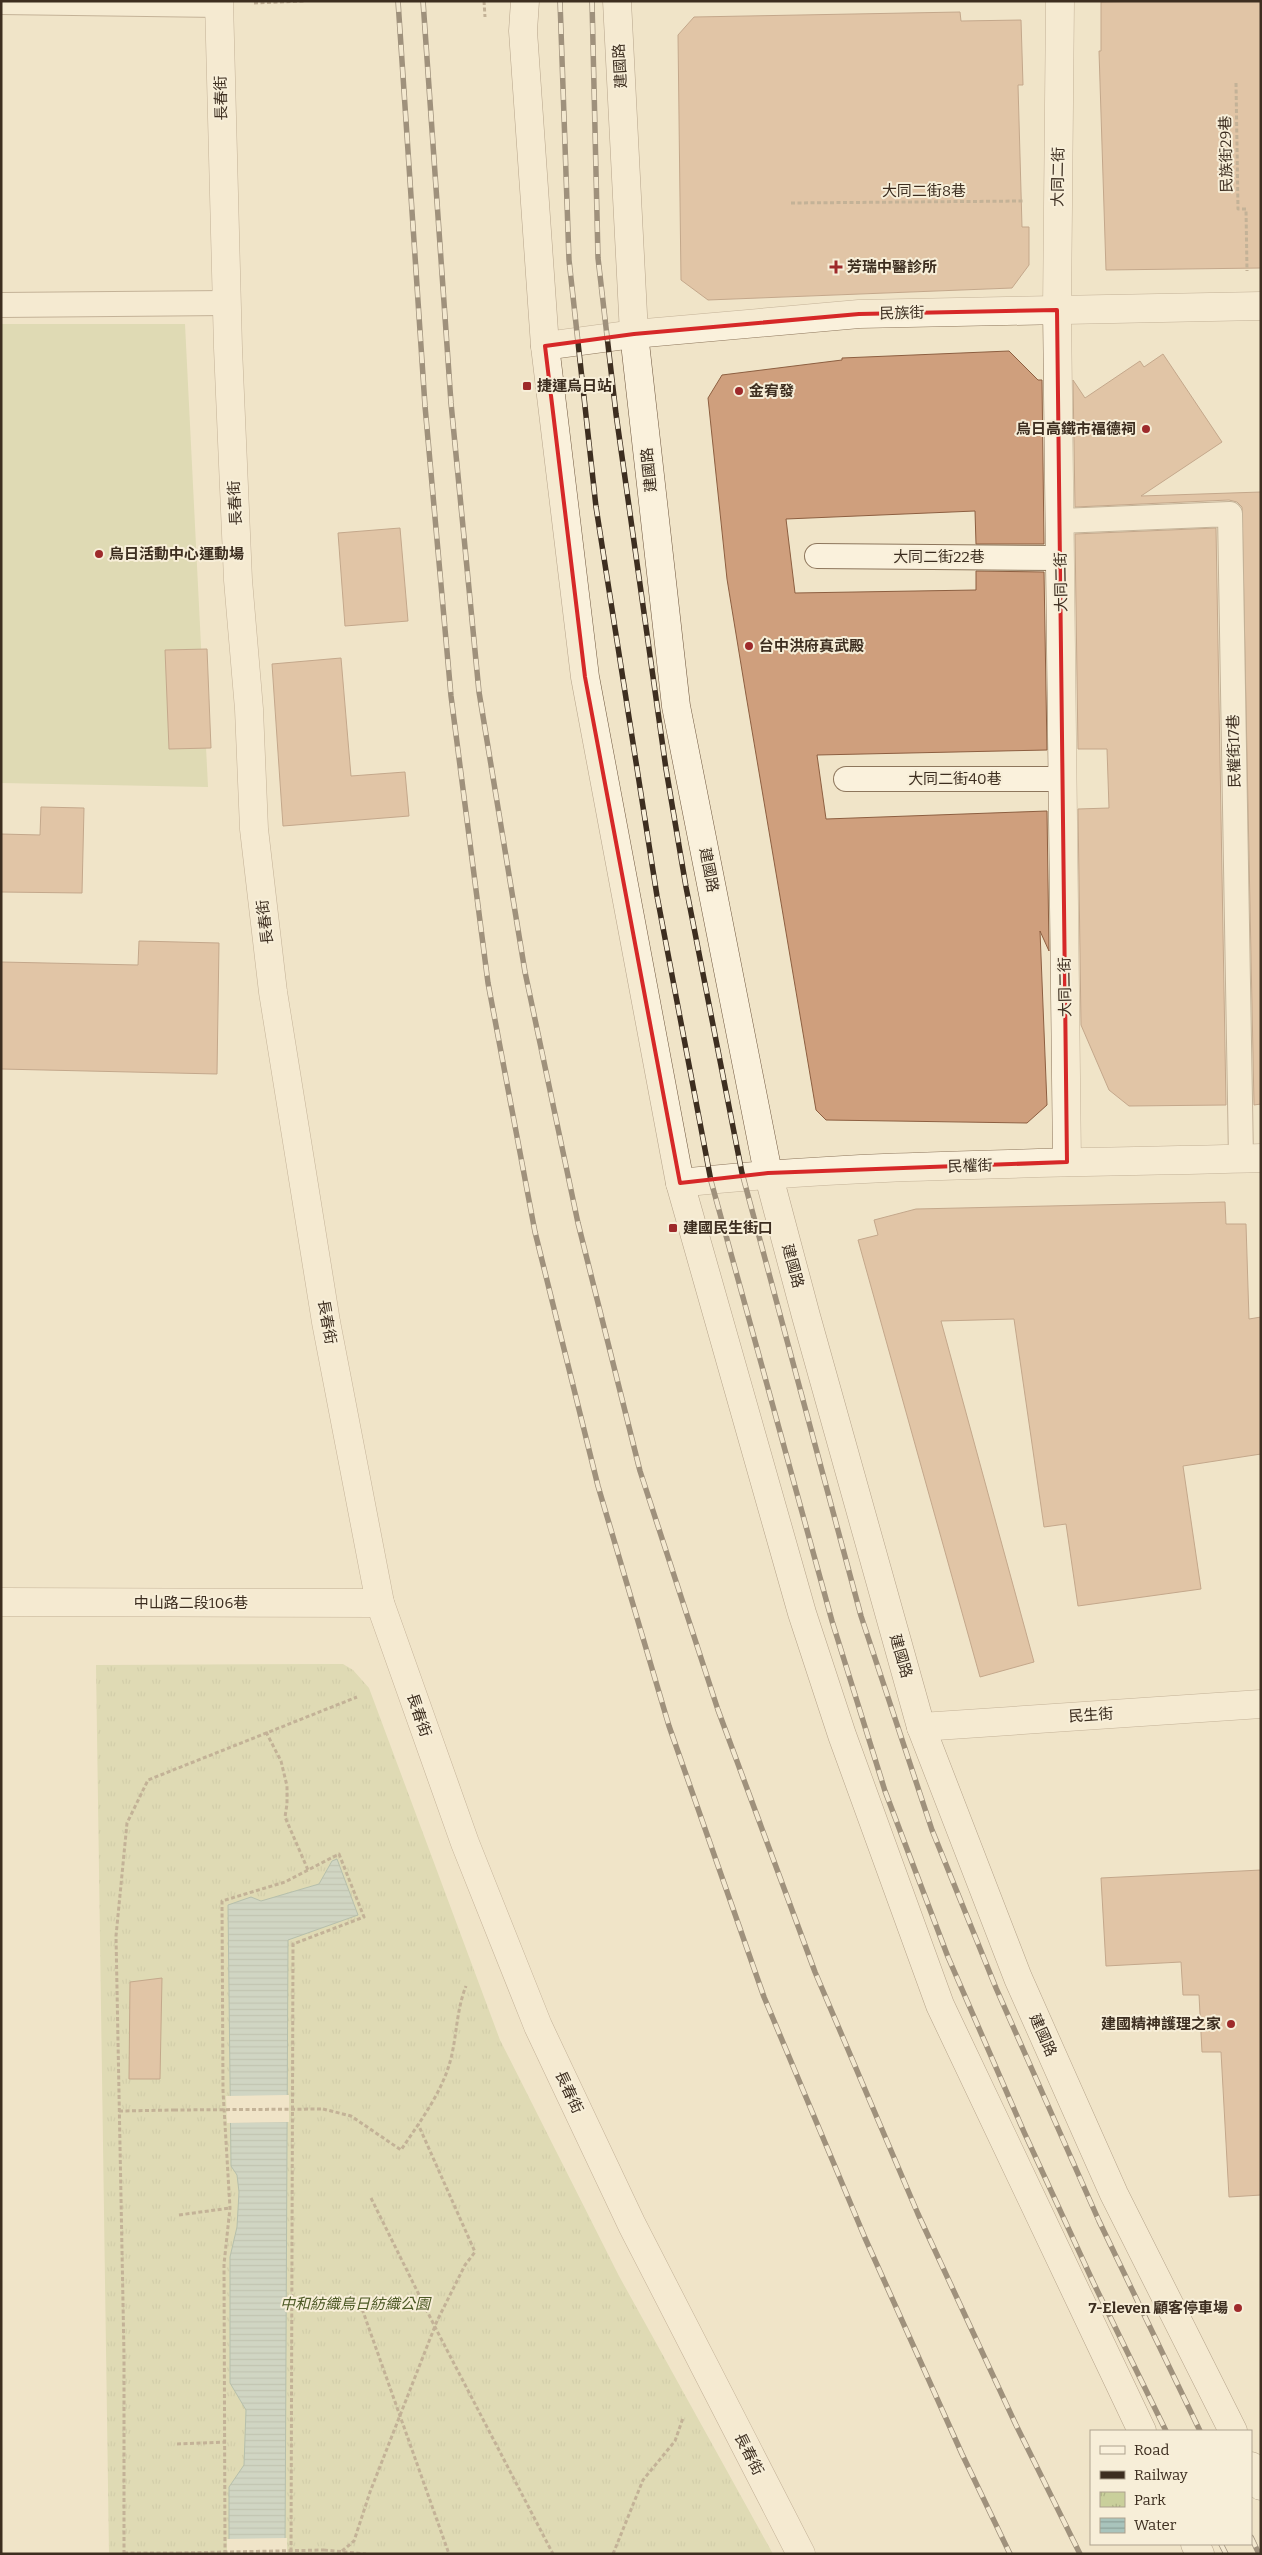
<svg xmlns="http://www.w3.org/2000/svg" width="1262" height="2555" font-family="Bitter,'Noto Sans TC',serif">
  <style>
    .park { fill: url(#park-tufts) }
    .pitch { fill: #c9cf9b }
    .water { fill: url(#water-rules); stroke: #6f938a }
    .pier { fill: #f0e4c8 }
    .building { fill: #cf9f7d; stroke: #8d5f41 }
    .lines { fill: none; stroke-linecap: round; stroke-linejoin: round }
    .service-casing { stroke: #8d765c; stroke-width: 26 }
    .minor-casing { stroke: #8d765c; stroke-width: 29 }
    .secondary-casing { stroke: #6f573f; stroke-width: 29 }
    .path { stroke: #8d765c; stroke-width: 3; stroke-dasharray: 4 2.5; stroke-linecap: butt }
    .service { stroke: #faf1dc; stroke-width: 24 }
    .minor { stroke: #faf1dc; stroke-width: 28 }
    .secondary { stroke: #faf1dc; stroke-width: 28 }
    .rail-casing { stroke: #3d2e20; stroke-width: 5.5 }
    .rail { stroke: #f7eed8; stroke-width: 4; stroke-dasharray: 11; stroke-linecap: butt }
    .path-bridge { stroke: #8d765c; stroke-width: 3; stroke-dasharray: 4 2.5; stroke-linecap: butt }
    .marked { fill: none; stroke: #d62828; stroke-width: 4; stroke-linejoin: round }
    .poi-dot { fill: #9e2a2b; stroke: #f7eed8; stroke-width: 2 }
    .labels { text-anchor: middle; stroke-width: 4; stroke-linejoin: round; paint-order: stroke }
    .street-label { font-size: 15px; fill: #3d2e20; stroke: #f7eed8 }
    .poi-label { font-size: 15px; font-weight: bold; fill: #3d2e20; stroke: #f7eed8; text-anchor: start }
    .park-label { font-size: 15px; font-style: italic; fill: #4d5a26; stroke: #f7eed8 }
  </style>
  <defs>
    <pattern id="park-tufts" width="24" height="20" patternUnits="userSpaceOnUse" patternTransform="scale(1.25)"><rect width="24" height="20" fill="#c9cf9b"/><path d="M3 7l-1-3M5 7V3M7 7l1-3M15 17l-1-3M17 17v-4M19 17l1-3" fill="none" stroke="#aeb285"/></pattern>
    <pattern id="water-rules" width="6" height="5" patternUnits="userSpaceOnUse" patternTransform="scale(1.25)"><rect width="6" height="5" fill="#a9c4bc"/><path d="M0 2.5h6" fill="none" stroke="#8ba098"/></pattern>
  </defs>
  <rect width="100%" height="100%" fill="#f0e4c8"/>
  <path class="park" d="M343,1664L353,1670L369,1688L500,2040L619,2276L773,2554H109L96,1665Z"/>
  <path class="pitch" d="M1,324H185L208,787L1,783Z"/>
  <path class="water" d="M337,1859L358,1915L288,1940L285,2554H229V2487L244,2465L246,2410L230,2383V2257L237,2227L239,2192L237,2175L231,2166L228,1905L251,1897L261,1901L319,1884L332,1861Z"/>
  <g class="pier">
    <path d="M289,2095V2122L227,2123L226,2096Z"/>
    <path d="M287,2538V2554H227V2539Z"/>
  </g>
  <g class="building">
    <path d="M1148,1H1261V268L1106,270L1099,51H1101V2Z"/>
    <path d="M960,12L961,21L1021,20L1023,85H1018L1022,227H1029V265L1012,288L708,300L681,280L678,35L694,17Z"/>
    <path d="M1009,351L1038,380H1042L1044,544H976L975,511L786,519L795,593L976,590V571L1044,572L1047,750L817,755L826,819L1047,811L1049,951L1040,931L1047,1105L1027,1123L826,1120L816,1110L746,695L727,579L708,398L722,375L842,360V358Z"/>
    <path d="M1163,354L1222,442L1141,496L1261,492V1104L1254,1105L1242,507L1237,502L1229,500L1075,507L1073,380L1085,398L1140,361L1144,367Z"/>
    <path d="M400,528L408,621L345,626L338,533Z"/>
    <path d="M1216,528L1226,1105L1129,1106L1109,1090L1081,1025L1078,809L1109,808L1107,749H1078L1075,534Z"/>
    <path d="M207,649L211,748L169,749L165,650Z"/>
    <path d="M341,658L351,776L405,772L409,816L283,826L272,664Z"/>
    <path d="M41,807L84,808L82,893L1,892V834L40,835Z"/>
    <path d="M139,941L219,943L217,1074L1,1069V962L138,965Z"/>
    <path d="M1225,1202L1226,1224H1246L1249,1319L1261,1317V1454L1183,1466L1201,1589L1078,1606L1066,1524L1044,1527L1014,1319L941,1321L1034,1662L980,1677L858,1240L878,1235L874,1220L916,1209Z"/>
    <path d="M1261,1870V2195L1229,2197L1221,2052H1202L1199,1995H1183L1181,1962L1106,1966L1101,1878Z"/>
    <path d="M162,1978L160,2079H129L130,1982Z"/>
  </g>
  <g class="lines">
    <defs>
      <g id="service">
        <path d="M1,2L219,5"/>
        <path d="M1,305L226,303"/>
        <path d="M1060,521L1230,514L1241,1159"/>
        <path d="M817,556L1061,558"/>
        <path d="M846,779H1063"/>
      </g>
      <g id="minor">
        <path d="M219,1L228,348L238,580L249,709L254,829L273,992L326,1322L380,1603L465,1843L538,2026L632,2225L801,2554"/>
        <path d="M1060,1L1057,310L1067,1162"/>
        <path d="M545,346L634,334L859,314L1261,306"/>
        <path d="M680,1183C873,1162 1067,1164 1261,1158"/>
        <path d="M1,1602L380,1603"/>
        <path d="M921,1727L1261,1704"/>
      </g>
      <g id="secondary">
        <path d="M525,1L523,31L545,346L585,677L680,1183L802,1613L842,1735L940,2005L1142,2431"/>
        <path d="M617,1L634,334L676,706L768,1173L806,1316L921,1727L1018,1978L1114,2194L1233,2431"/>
        <path d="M1251,2466L1261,2486"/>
        <path d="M1195,2544L1200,2554"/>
      </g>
    </defs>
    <use href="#service" class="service-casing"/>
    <use href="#minor" class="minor-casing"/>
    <use href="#secondary" class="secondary-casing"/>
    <g class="path">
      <path d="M484,1L485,17"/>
      <path d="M254,3L306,1"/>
      <path d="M1236,83L1238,209H1246L1247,271"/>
      <path d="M791,203L1023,201"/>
      <path d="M266,1732L281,1761L287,1786V1804L285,1817L308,1870L339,1854L364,1917L293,1944L291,2554"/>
      <path d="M323,2109L351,2116L401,2150C419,2123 441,2094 450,2062C457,2037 456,2011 466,1986"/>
      <path d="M119,2111L174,2110"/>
      <path d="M371,2198L435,2327L553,2554"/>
      <path d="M179,2215L230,2208"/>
      <path d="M360,2303L449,2554"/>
      <path d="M177,2444L226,2442"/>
      <path d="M324,2550L366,2554"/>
      <path d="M342,2551L354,2541L370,2492L437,2321L465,2265L475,2252L418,2124"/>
      <path d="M124,2553H178"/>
      <path d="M124,2554V2355L116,1936L127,1823L148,1780L357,1697"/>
      <path d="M225,2554L224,2264L230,2208L223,2091L222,1901L285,1882L308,1870"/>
      <path d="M613,2554L643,2480L675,2441L683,2418"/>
    </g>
    <use href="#service" class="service"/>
    <use href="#minor" class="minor"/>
    <use href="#secondary" class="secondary"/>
    <defs>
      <g id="rail">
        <path d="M398,1L425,406L451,696L488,983L535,1232L598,1486L669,1726L764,1997L865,2238L962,2454L1010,2554"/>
        <path d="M423,1L451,403L479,692L525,972L578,1223L640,1471L718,1710L815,1972L918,2214L1016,2425L1080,2554"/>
        <path d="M560,1L569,260L596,507L657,896L711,1181L832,1621L885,1791L948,1957L1024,2132L1094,2284L1166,2431"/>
        <path d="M592,1L598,258L616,414L666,769L686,887L742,1173L861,1616L932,1830L996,1988L1099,2221L1200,2431"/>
        <path d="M1251,2537L1259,2554"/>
        <path d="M1221,2544L1226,2554"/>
      </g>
    </defs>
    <use href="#rail" class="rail-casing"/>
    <use href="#rail" class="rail"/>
    <g class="path-bridge">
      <path d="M174,2110L323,2109"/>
      <path d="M178,2553L324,2550"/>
    </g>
  </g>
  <path d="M0 0H1262V2555H0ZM1057,310L1067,1162L768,1173L680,1183L585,677L545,346L634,334L859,314Z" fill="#f0e4c8" fill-opacity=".55" fill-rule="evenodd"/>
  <path class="marked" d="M1057,310L1067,1162L768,1173L680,1183L585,677L545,346L634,334L859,314Z"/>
  <g class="poi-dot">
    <path d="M833.5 259.5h5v5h5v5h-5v5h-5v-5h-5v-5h5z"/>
    <rect x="522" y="381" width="10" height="10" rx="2.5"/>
    <circle cx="739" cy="391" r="5"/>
    <circle cx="1146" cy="429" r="5"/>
    <circle cx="99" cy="554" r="5"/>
    <circle cx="749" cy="646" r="5"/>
    <rect x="668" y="1223" width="10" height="10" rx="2.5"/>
    <circle cx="1231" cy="2024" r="5"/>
    <circle cx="1238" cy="2308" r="5"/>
  </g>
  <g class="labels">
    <g class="street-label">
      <text transform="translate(620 66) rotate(-93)" y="5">建國路</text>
      <text transform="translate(221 98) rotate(-91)" y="5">長春街</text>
      <text transform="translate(1226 154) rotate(-91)" y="5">民族街29巷</text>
      <text transform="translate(1058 177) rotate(-89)" y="5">大同二街</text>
      <text x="924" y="196">大同二街8巷</text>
      <text transform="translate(902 313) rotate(-1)" y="5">民族街</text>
      <text transform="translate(649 470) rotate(-96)" y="5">建國路</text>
      <text transform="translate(235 503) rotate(-93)" y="5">長春街</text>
      <text x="939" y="562">大同二街22巷</text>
      <text transform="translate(1061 582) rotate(-91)" y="5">大同二街</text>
      <text transform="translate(1234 751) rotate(-91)" y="5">民權街17巷</text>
      <text x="955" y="784">大同二街40巷</text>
      <text transform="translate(709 870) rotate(79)" y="5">建國路</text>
      <text transform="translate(265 922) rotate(-97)" y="5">長春街</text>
      <text transform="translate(1065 987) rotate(-91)" y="5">大同二街</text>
      <text transform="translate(970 1166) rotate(-2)" y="5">民權街</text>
      <text transform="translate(793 1266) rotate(75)" y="5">建國路</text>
      <text transform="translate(327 1322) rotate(80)" y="5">長春街</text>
      <text x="191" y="1608">中山路二段106巷</text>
      <text transform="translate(901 1656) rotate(74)" y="5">建國路</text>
      <text transform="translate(419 1715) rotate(71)" y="5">長春街</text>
      <text transform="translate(1091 1715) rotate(-4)" y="5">民生街</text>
      <text transform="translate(1043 2035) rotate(66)" y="5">建國路</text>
      <text transform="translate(569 2092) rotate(65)" y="5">長春街</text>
      <text transform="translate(749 2454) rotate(63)" y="5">長春街</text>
    </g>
    <g class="poi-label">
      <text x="847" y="272">芳瑞中醫診所</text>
      <text x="537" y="391">捷運烏日站</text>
      <text x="749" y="396">金宥發</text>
      <text x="1136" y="434" text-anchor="end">烏日高鐵市福德祠</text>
      <text x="109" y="559">烏日活動中心運動場</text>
      <text x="759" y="651">台中洪府真武殿</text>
      <text x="683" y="1233">建國民生街口</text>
      <text x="1221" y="2029" text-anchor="end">建國精神護理之家</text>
      <text x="1228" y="2313" text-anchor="end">7-Eleven 顧客停車場</text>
    </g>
    <g class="park-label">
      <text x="355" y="2309">中和紡織烏日紡織公園</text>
    </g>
  </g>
  <rect width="1262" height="2555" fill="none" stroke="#3d2e20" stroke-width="5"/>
  <rect x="1090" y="2430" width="162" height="115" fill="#f7eed8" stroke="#ada18e"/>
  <rect x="1100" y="2446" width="25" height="8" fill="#faf1dc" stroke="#ada18e"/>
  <text x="1134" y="2455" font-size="15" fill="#3d2e20">Road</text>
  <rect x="1100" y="2471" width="25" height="8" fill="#3d2e20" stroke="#ada18e"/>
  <text x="1134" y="2480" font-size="15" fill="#3d2e20">Railway</text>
  <rect x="1100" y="2492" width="25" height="15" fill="url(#park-tufts)" stroke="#ada18e"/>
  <text x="1134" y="2505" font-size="15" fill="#3d2e20">Park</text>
  <rect x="1100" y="2518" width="25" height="15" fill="url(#water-rules)" stroke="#ada18e"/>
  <text x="1134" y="2530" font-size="15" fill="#3d2e20">Water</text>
</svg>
